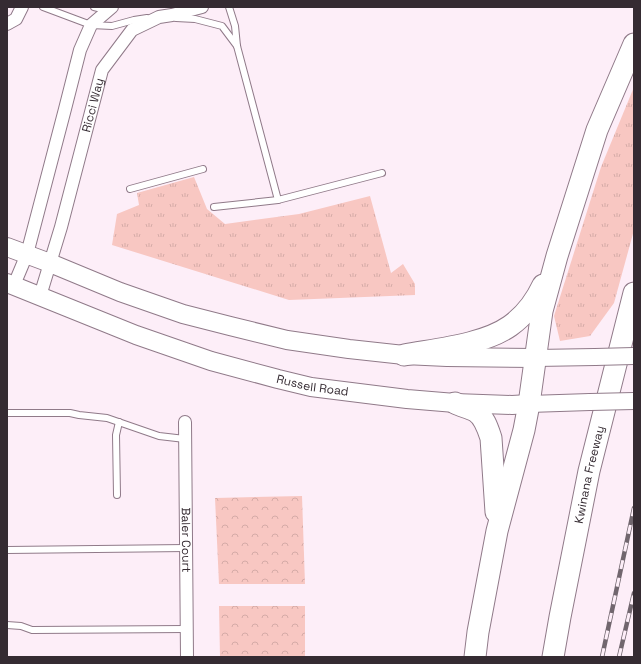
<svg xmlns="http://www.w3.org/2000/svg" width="641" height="664" font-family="'Space Grotesk',sans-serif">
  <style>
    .grass { fill: url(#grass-tufts) }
    .forest { fill: url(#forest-crowns) }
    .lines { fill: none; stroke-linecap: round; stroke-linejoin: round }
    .lane-casing { stroke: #907a89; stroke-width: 8 }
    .street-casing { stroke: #907a89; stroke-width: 14 }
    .secondary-casing { stroke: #907a89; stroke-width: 18 }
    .primary-casing { stroke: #907a89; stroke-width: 20 }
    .highway-casing { stroke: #907a89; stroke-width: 23 }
    .lane { stroke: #fff; stroke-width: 6 }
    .street { stroke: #fff; stroke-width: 12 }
    .secondary { stroke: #fff; stroke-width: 16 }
    .primary { stroke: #fff; stroke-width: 18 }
    .highway { stroke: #fff; stroke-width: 21 }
    .rail-casing { stroke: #71666e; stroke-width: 4.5 }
    .rail { stroke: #fdeef8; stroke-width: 3; stroke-dasharray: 9; stroke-linecap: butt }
    .secondary-bridge-casing { stroke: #907a89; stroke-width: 18; stroke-linecap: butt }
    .secondary-bridge { stroke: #fff; stroke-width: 16 }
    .labels { text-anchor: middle; stroke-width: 3; stroke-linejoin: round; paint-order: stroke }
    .street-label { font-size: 12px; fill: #352b32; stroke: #fdeef8 }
  </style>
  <defs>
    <pattern id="grass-tufts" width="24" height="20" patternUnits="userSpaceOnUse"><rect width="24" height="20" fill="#f8c7c2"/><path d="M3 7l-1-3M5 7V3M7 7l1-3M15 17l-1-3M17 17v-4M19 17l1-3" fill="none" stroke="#d5aba7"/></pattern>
    <pattern id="forest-crowns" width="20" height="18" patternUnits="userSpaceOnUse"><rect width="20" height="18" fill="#f8c7c2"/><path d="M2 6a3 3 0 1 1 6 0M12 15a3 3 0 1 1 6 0" fill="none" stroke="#d5aba7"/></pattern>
  </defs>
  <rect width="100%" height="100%" fill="#fdeef8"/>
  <g class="grass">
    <path d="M634,87V230L614,303L590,336L560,341L554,316L601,167Z"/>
    <path d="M194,177L207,209L225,224L299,214L370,196L391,273L403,264L415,284V295L289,300L112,245L117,214L139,205L137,193Z"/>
  </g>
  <g class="forest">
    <path d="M302,496L305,584H219L215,498Z"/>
    <path d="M219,606H305V657H220Z"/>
  </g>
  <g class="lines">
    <defs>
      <g id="lane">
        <path d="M43,7L91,25L112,26L134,20L147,18"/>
        <path d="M94,7L98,8L105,7"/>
        <path d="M229,7L235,26L237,46L278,200"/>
        <path d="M176,18L195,19L222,26L237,46"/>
        <path d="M130,189L203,169"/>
        <path d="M214,207L278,200L382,173"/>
        <path d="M7,413H70L79,415L107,418L159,436L185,439"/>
        <path d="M117,495L116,435L119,422"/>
        <path d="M7,550L186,548"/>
        <path d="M7,625L21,626L32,630L186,629"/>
      </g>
      <g id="street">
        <path d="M7,24L16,19L22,7"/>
        <path d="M14,285L27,254L65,109L80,50L91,25L112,7"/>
        <path id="s1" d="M40,296L61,227L102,70L132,30L159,17L172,15L202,7"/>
        <path id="s2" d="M185,422L187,657"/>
      </g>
      <g id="secondary">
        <path d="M536,358L595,357"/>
        <path d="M529,404L590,402"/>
      </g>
      <g id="primary">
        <path d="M7,247L50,263L120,292L183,314L230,326L287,340L349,349L404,355L447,357L536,358"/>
        <path id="s3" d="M7,283L136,335L211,361L278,379L311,387L407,399L455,403L512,405L529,404"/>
      </g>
      <g id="highway">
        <path d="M404,355C436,349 483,345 510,326C524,316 536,300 543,285"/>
        <path d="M455,403C461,406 469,408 475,411C484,416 488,429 491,438L496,512"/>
        <path d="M475,657L478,632L497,531L524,430L529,404L542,311L557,256L597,130L634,44"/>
        <path id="s4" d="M553,657L560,617L589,471L634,293"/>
      </g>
    </defs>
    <use href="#lane" class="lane-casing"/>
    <use href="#street" class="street-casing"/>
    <use href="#secondary" class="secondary-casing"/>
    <use href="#primary" class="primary-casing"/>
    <use href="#highway" class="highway-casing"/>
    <use href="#lane" class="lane"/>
    <use href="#street" class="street"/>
    <use href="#secondary" class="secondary"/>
    <use href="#primary" class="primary"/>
    <use href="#highway" class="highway"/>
    <defs>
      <g id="rail">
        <path d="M602,657L634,508"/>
        <path d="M619,657L634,593"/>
      </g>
    </defs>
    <use href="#rail" class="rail-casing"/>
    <use href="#rail" class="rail"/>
    <defs>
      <g id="secondary-bridge">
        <path d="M595,357L634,356"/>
        <path d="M590,402L634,401"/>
      </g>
    </defs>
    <use href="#secondary-bridge" class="secondary-bridge-casing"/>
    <use href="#secondary-bridge" class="secondary-bridge"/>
  </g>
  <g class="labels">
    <g class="street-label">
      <text dy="4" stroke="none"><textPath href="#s1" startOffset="198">Ricci Way</textPath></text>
      <text dy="4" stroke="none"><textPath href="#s3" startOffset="323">Russell Road</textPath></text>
      <text dy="4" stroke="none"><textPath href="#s4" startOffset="186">Kwinana Freeway</textPath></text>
      <text dy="4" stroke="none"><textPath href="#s2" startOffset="118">Baler Court</textPath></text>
    </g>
  </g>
  <rect width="641" height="664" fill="none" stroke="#352b32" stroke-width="16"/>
</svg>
